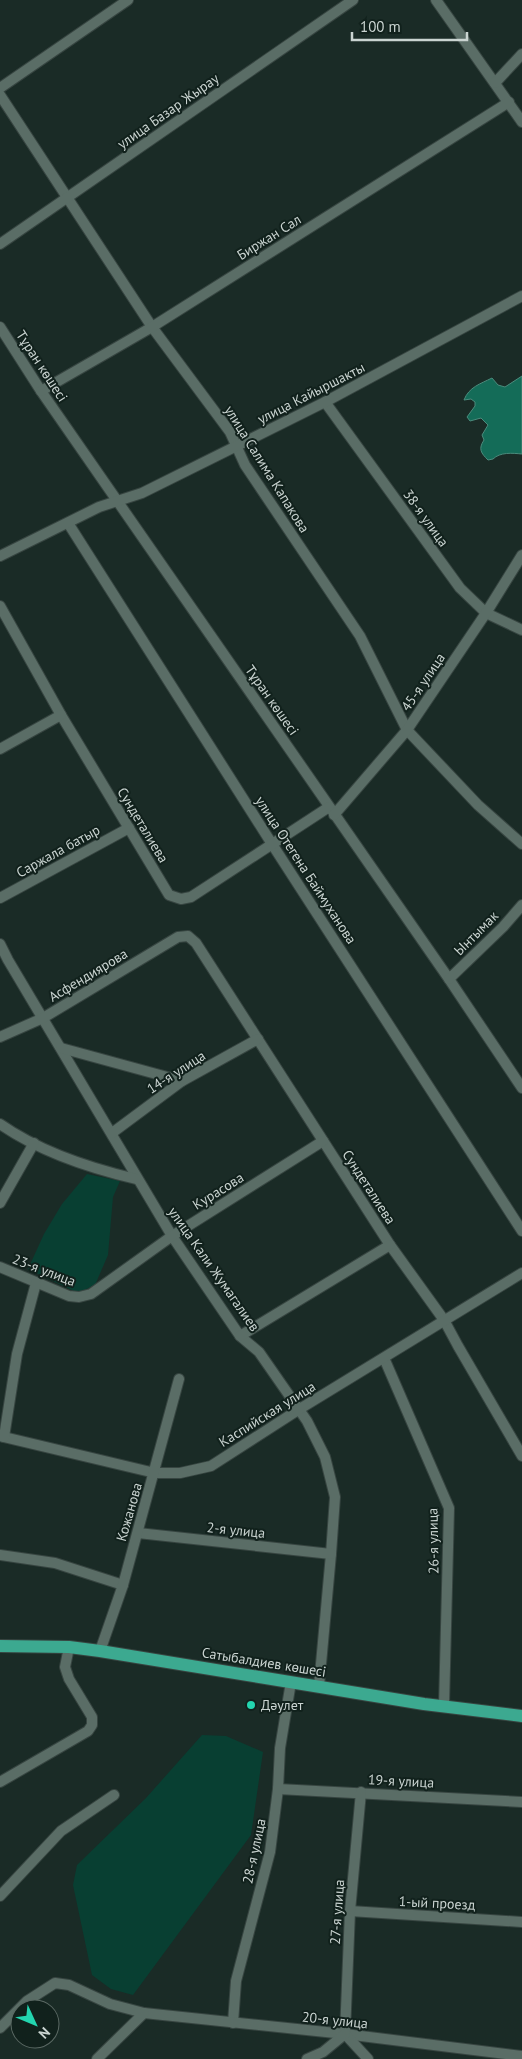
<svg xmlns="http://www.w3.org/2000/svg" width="522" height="2059" font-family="'PT Sans',sans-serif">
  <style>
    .green { fill: #083f32 }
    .water { fill: #146c58; stroke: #4b8b7c }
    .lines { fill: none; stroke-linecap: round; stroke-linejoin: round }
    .minor-casing { stroke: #374541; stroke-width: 12 }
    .major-casing { stroke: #374541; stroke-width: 14 }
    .minor { stroke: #5a6d66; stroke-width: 10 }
    .major { stroke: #3ca990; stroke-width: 12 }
    .poi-dot { fill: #23d5af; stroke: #11211c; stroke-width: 2 }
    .labels { text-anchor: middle; stroke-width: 4; stroke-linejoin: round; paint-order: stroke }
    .street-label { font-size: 14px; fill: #cad4d1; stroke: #11211c }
    .poi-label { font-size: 14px; fill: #cad4d1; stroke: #11211c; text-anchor: start }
  </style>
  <rect width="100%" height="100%" fill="#1a2b26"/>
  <g class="green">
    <path d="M87,1174L120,1181L113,1197L108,1255L95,1285L78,1293L28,1269L44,1234L62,1204Z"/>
    <path d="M202,1735L226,1736L263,1752L251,1835L133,1995L111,1989L92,1975L73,1885L77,1865L146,1798Z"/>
  </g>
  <path class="water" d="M522,376V454C512,453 500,452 493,459L488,460C481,453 478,449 484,440L482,435L488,425L481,418L470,421L467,417L475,406V402L471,399L464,400C469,387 480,384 492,378L498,385L505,387Z"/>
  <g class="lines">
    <defs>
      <g id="minor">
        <path d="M436,0L522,122"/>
        <path d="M495,83L522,54"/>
        <path d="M0,88L128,0"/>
        <path d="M0,95L152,327L230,432L245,465L360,636L407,730L478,805L522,844"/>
        <path d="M0,244L353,0"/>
        <path d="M0,327L41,391L449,979L522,1088"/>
        <path d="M41,391L152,327L509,102"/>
        <path d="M325,402L460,588L486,613L522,630"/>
        <path d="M68,523L272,844L522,1231"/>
        <path d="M0,556L99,507L142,493L325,402L522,296"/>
        <path d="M0,606L61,715L169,895L181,899L191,897L329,807"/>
        <path d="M0,749L61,715"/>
        <path d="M334,815L407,730L486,613L522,555"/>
        <path d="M0,898L129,828"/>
        <path d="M0,944L8,960L172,1236L240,1336L259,1352L307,1421L325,1457L335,1497L331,1554L319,1686"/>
        <path d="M449,979L503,927L522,905"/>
        <path d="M0,1037L43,1018L178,937L188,936L196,943L390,1245L444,1320L458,1346L522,1456"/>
        <path d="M61,1048L182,1081"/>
        <path d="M0,1124C40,1152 89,1168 136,1179"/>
        <path d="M112,1133L182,1081L258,1039"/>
        <path d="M0,1203L34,1143"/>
        <path d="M0,1267L69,1296L79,1297L91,1294L172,1236L323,1141"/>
        <path d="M240,1336L390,1245"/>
        <path d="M384,1358L449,1508L444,1706"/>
        <path d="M0,1436L155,1473H180L211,1466L298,1410L522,1273"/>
        <path d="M4,1437L17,1354L36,1283"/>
        <path d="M138,1533L331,1554"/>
        <path d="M0,1555L55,1563L123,1585"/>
        <path d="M100,1651L123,1585L179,1379"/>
        <path d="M0,1782L88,1731L92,1725V1717L69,1679L65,1667L69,1647"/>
        <path d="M278,1789L522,1802"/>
        <path d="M0,1896L61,1831L114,1795"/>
        <path d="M350,1911L522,1922"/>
        <path d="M233,2023L236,1981L270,1852L278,1789L280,1748L291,1682"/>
        <path d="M0,2028L27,2001L55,1983L69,1985L110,2004L144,2013L345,2034L522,2056"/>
        <path d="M345,2034L350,1911L361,1792"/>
        <path d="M345,2034L368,2059"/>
        <path d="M97,2059L144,2013"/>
        <path d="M307,2059L323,2052L345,2034"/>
      </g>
      <path id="major" d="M0,1646L69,1647L100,1651L424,1704L522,1716"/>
    </defs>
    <use href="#minor" class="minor-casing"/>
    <use href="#major" class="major-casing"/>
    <use href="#minor" class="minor"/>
    <use href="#major" class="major"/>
  </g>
  <circle class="poi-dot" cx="251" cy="1705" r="5"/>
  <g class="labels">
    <g class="street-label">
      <text transform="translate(168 111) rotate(-35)" y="5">улица Базар Жырау</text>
      <text transform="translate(269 237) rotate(-32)" y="5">Биржан Сал</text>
      <text transform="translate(42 366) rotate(57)" y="5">Тұран көшесі</text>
      <text transform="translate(311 393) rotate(-27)" y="5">улица Кайыршакты</text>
      <text transform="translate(267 469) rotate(58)" y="5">улица Салима Капакова</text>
      <text transform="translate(426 518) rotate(54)" y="5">38-я улица</text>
      <text transform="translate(423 682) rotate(-56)" y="5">45-я улица</text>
      <text transform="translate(272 700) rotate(55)" y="5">Тұран көшесі</text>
      <text transform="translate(143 825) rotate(59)" y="5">Сундеталиева</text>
      <text transform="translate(58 851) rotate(-29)" y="5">Саржала батыр</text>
      <text transform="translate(306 870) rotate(57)" y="5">улица Отегена Баймуханова</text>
      <text transform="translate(476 933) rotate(-45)" y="5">Ынтымак</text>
      <text transform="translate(88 975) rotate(-31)" y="5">Асфендиярова</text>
      <text transform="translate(176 1072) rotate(-33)" y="5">14-я улица</text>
      <text transform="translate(369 1187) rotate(57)" y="5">Сундеталиева</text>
      <text transform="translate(218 1191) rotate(-32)" y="5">Курасова</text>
      <text transform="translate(214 1269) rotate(55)" y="5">улица Кали Жумагалиев</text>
      <text transform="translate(44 1270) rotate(21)" y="5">23-я улица</text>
      <text transform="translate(267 1414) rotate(-32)" y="5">Каспийская улица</text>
      <text transform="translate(129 1512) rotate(-74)" y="5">Кожанова</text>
      <text transform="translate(236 1530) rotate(6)" y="5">2-я улица</text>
      <text transform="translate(433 1541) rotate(-91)" y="5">26-я улица</text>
      <text transform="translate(264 1662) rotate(9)" y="5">Сатыбалдиев көшесі</text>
      <text transform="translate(401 1781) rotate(3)" y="5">19-я улица</text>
      <text transform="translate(254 1851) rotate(-78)" y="5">28-я улица</text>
      <text transform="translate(437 1903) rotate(3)" y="5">1-ый проезд</text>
      <text transform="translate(337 1912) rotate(-86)" y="5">27-я улица</text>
      <text transform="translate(335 2020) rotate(6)" y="5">20-я улица</text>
    </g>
    <g class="poi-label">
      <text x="261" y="1710">Дәулет</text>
    </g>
  </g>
  <g transform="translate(35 2024) rotate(134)"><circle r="24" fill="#11211c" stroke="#5b6964"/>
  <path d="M0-4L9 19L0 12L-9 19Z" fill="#23d5af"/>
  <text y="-8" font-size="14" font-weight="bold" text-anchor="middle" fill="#cad4d1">N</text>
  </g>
  <path d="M352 32v8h115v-8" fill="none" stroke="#cad4d1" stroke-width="2.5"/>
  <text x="360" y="32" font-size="15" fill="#cad4d1" stroke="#11211c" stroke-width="4" paint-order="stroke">100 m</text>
</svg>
